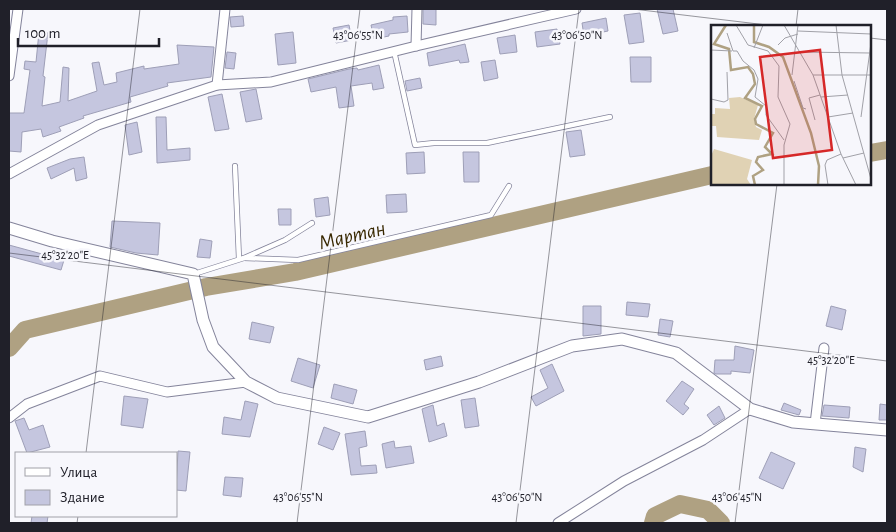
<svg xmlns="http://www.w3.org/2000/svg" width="896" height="532" font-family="'Alegreya Sans',sans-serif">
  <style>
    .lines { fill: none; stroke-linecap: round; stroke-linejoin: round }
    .river { stroke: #afa182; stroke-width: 18 }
    .building { fill: #c5c6df; stroke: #9e9fb7 }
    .service-casing { stroke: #84849b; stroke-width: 6 }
    .minor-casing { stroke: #84849b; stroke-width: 11 }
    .tertiary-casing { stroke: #84849b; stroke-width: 13 }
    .service { stroke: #fff; stroke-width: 4.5 }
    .minor { stroke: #fff; stroke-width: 9 }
    .tertiary { stroke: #fff; stroke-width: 11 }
    .ticks { fill: none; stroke: #202029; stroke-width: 1; stroke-opacity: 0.45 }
    .labels { text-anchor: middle; stroke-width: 5; stroke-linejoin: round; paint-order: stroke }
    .water-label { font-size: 21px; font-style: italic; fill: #382800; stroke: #f7f7fc }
    .inset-river { fill: none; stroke: #afa182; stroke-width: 2.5 }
    .inset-road { fill: none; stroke: #a1a1a8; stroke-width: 1 }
    .view { fill: #d62828; fill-opacity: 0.15; stroke: #d62828; stroke-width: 2.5 }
    .inset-edge { fill: none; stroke: #202029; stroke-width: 2.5 }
    .ticks-label { font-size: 12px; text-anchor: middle; fill: #202029; stroke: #f7f7fc; stroke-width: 5; stroke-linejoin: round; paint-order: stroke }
  </style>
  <rect width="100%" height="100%" fill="#f7f7fc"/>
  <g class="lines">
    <g class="river">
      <path d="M870,153L887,150"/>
      <path d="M9,348L25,330L206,287L295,272L712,175"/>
      <path d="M653,523L655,516L680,504L708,510L721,523"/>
    </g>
  </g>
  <g class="building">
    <path d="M423,9H436V25L423,24Z"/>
    <path d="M657,9H673L678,31L663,34Z"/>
    <path d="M640,13L644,42L629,44L624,15Z"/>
    <path d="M243,16L244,26L231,27L230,17Z"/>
    <path d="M407,16L408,32L389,34V36L374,39L371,25L393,20V17Z"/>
    <path d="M606,18L608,31L584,36L582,23Z"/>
    <path d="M349,25L352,40L336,43L333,28Z"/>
    <path d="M557,29L560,44L537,47L535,32Z"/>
    <path d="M39,32L48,33L43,76L45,77L42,106L60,102L63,67L69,68L68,101L97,91L92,63L99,62L104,85L117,82L116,73L144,66V69L179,64L177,45L214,47L211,77L167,83L168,86L130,97L131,102L83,116L84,118L59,127L61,131L43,137L41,129L22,132L21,152L9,151V113H24L30,70L24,69L25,61L36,62Z"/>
    <path d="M293,32L296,63L278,65L275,34Z"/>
    <path d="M515,35L517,52L500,54L497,38Z"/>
    <path d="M465,44L469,62L460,63L459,60L429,66L427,53Z"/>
    <path d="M227,52L236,53L234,69L225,68Z"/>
    <path d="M630,57H651V82H631Z"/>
    <path d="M495,60L498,78L484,81L481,62Z"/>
    <path d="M379,65L384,88L373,90L372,83L351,86L354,106L339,108L336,87L311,92L308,79L349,69L357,68L358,70Z"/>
    <path d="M420,78L422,88L407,91L405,81Z"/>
    <path d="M256,89L262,119L246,122L240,92Z"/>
    <path d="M222,94L229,129L215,131L208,97Z"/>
    <path d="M156,117H166L167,150L190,148V160L157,163Z"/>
    <path d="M137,122L142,152L129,155L125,125Z"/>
    <path d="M581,130L585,155L570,157L566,132Z"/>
    <path d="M424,152L425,173L407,174L406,153Z"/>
    <path d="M463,152H479V182H464Z"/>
    <path d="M84,157L87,178L76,181L74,168L51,179L47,168L70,159Z"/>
    <path d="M406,194L407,212L387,213L386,195Z"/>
    <path d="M328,197L330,215L316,217L314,199Z"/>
    <path d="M278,209H291V225H279Z"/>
    <path d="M112,221L160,223L158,255L136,253L110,247Z"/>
    <path d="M200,239L212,241L210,258L197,257Z"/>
    <path d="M9,245L64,260L61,270L9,256Z"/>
    <path d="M627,302L650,304L648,317L626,315Z"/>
    <path d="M583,306H601V334L583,336Z"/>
    <path d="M831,306L846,310L842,330L826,326Z"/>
    <path d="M660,319L673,321L670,337L658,335Z"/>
    <path d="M252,322L274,327L270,343L249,339Z"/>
    <path d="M735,346L754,350L750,373L731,371V374H716L714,373L715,360H734Z"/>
    <path d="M441,356L443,366L426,370L424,360Z"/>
    <path d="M298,358L320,365L313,388L291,381Z"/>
    <path d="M552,364L564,391L536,406L531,397L548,388L540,370Z"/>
    <path d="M682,381L694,389L684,404L689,408L683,415L666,401Z"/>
    <path d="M334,384L357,390L353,404L331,398Z"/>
    <path d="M124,396L148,399L143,428L121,425Z"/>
    <path d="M475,398L479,426L465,428L461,400Z"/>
    <path d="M245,401L258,404L250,437L222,434L224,417L241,420Z"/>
    <path d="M784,403L801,410L799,415L781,410Z"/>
    <path d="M880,404L887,405V420H879Z"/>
    <path d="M433,405L437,426L444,423L447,436L429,442L422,409Z"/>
    <path d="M824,405L850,407L849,418L822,416Z"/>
    <path d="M719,406L725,418L714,425L707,415Z"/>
    <path d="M24,418L29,430L43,425L50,447L27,453L15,421Z"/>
    <path d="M324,427L340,433L333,450L318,444Z"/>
    <path d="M365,431L367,446L359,448L361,466L376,465L377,473L351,475L345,434Z"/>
    <path d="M394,441L395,448L411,446L414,463L386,468L382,444Z"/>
    <path d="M855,447L866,449L863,472L853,467Z"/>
    <path d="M178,451L190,452L186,491L176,490Z"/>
    <path d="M771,452L795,463L783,489L759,478Z"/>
    <path d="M225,477L243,478L241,497L223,495Z"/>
    <path d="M32,516H48L47,523H31Z"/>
  </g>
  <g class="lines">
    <defs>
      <g id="service">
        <path d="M394,51L415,145L434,143H487L610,117"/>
        <path d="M235,166L239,259"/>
        <path d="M244,258L298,260L491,215L509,186"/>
        <path d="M194,274L244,258L285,240L312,223"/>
      </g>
      <g id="minor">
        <path d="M416,46L417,9"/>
        <path d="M9,76L18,9"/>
        <path d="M217,85L225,9"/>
        <path d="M9,174L98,125L217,85L271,82L416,46L576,9"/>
        <path d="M9,418L27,404L100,376L167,392L246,382"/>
        <path d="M815,424L824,348"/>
        <path d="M558,523L624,481L703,440L750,409"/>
      </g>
      <path id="tertiary" d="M9,228L52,241L193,274L203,320L213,347L246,382L277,398L368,417L479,382L572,346L622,339L676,353L750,409L793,422L887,430"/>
    </defs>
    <use href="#service" class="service-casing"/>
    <use href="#minor" class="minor-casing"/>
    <use href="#tertiary" class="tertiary-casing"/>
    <use href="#service" class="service"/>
    <use href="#minor" class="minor"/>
    <use href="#tertiary" class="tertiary"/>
  </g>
  <path class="ticks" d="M633,9L775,26M796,26L798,9M870,38L887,40M9,253L887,361M86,453L140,9M77,523L78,516M297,523L360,9M516,523L579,9M735,523L777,184"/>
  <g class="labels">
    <g class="water-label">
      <text transform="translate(352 235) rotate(-13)" y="7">Мартан</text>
    </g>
  </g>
  <g transform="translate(711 25)">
    <rect width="160" height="160" fill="#f7f7fc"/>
    <path d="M29,72L47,80L43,94L45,102L51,105L48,115L6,112L5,101H1L0,89H4V83L19,84L18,73ZM3,124L41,135L36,154L40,160H0V131Z" fill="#e0d2b4"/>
    <path class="inset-river" d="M15,0L3,19L18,24L20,45L37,42L42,49L44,59L34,73L51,81L44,94L45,99L62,108L54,122L61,129L47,132L45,137L52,145L42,151L44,160M43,0V17L58,22L72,32L100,108L108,141L107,160"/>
    <path class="inset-road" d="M25,0L37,20L57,26L68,41L67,72L79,99L73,120V160M73,0L102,50L130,129L145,160M125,0L131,50L160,154M87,6L160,9M16,8L22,26H26L32,36L43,45L47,54L44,72L55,81V90L73,115M67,20L74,13L87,9M43,23L52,0M0,25L21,26M89,27L159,28M81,50L87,0M102,50H160M83,56L92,83L95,84M110,72L137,70M0,74L13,77L17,75L16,47M117,92L142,88M150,92L160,18M104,95L98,73L109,70M132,133L153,128M117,160L114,140L116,135L130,129"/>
    <path class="view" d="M109,25L121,125L62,133L49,32Z"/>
    <rect width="160" height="160" class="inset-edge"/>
  </g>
  <g class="ticks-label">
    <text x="358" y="39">43°06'55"N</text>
    <text x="577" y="39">43°06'50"N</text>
    <text x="65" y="259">45°32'20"E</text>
    <text x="831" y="364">45°32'20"E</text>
    <text x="298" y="501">43°06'55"N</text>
    <text x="517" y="501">43°06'50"N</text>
    <text x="737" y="501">43°06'45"N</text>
  </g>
  <rect width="896" height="532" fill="none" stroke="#202029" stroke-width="20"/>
  <rect x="15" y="452" width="162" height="65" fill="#f7f7fc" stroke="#a1a1a8"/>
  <rect x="25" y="468" width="25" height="8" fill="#ffffff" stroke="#a1a1a8"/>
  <text x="60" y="477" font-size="15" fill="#202029">Улица</text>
  <rect x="25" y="490" width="25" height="15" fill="#c5c6df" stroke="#a1a1a8"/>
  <text x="60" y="502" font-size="15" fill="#202029">Здание</text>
  <path d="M18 38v8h141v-8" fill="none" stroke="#202029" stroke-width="2.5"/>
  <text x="25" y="38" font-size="15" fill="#202029" stroke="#f7f7fc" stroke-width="4" paint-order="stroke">100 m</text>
</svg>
